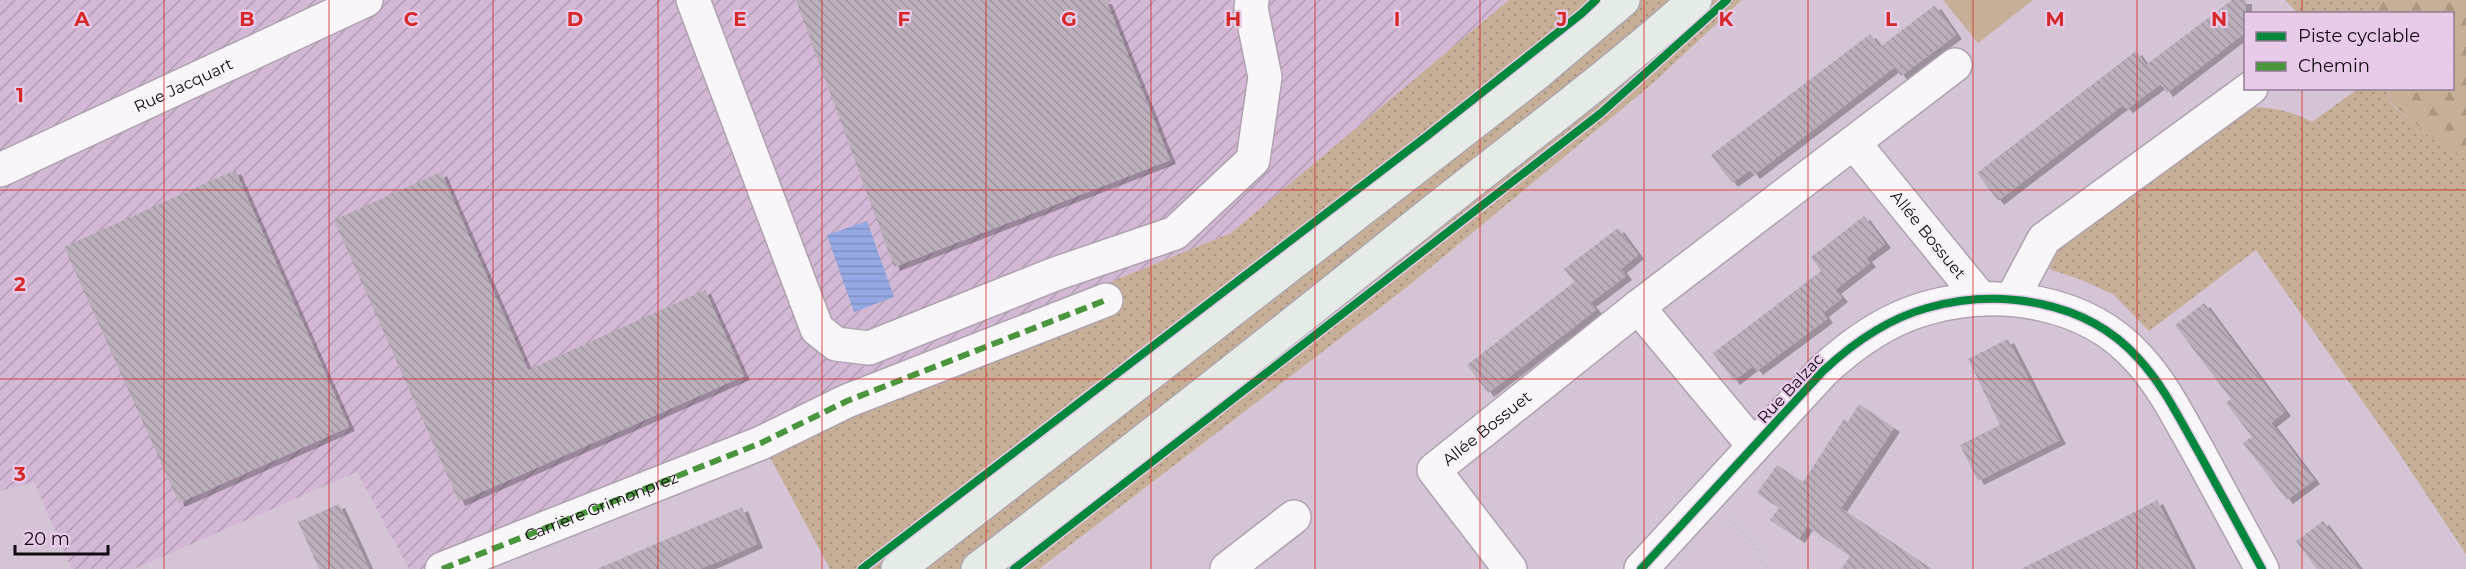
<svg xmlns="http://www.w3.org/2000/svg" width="2466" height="569" font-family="Montserrat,sans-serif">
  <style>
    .industrial { fill: url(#industrial-furrows) }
    .grass { fill: url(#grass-dots) }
    .forest { fill: url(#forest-firs) }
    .garden { fill: #c6af96 }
    .water { fill: url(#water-rules) }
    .building { fill: url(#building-back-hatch); filter: url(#shadow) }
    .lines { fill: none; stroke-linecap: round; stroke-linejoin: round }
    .minor-casing { stroke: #afa2b0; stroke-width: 36 }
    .major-casing { stroke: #afa6af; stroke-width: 36 }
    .path { stroke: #c6c2c7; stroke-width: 4; stroke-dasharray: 1.5 4.5; stroke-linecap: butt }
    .minor { stroke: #f9f6f9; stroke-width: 33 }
    .major { stroke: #e5ebe6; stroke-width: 33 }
    .quiet { stroke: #4a963c; stroke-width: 6; stroke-dasharray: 12 6; stroke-linecap: butt }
    .cycleway-casing { stroke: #e8cae9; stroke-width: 11 }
    .cycleway { stroke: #00873e; stroke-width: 8 }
    .grid { fill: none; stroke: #d62828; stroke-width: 1.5; stroke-opacity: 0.55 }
    .labels { text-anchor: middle; stroke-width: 4.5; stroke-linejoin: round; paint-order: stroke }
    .street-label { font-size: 16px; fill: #120812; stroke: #e8cae9 }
    .grid-label { font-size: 20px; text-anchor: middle; font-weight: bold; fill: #d62828; stroke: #e8cae9; stroke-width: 4.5; stroke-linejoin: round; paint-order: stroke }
  </style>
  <defs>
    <pattern id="industrial-furrows" width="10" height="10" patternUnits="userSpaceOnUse" patternTransform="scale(1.5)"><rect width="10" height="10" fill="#d2b8d4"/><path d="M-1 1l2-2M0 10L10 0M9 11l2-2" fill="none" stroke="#b39db5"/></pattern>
    <pattern id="grass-dots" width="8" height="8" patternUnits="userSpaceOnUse" patternTransform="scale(1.5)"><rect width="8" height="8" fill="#c6af96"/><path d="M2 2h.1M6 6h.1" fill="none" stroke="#a99580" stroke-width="1.8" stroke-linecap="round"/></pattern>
    <pattern id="forest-firs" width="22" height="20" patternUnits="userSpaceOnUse" patternTransform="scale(1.5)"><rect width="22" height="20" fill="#c6af96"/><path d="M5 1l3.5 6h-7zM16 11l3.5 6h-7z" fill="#a99580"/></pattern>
    <pattern id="water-rules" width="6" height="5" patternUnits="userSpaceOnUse" patternTransform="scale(1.5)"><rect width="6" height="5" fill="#94a9e3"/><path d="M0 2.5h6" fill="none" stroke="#7f90c2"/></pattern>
    <pattern id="building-back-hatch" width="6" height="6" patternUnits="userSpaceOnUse" patternTransform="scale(1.5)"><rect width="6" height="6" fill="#bcafbc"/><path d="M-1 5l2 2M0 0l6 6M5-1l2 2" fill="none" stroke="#a195a1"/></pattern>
    <filter id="shadow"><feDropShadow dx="6" dy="4" stdDeviation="0" flood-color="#0004"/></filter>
  </defs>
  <rect width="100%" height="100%" fill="#d4c4d5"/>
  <path class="industrial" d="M0,0H1509L1231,233L853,387L446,569H409L357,472L134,569H72L34,482L0,491Z"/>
  <g class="grass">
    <path d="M1509,0H1742L1652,84L1407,287L1039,569H830L756,431L853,387L1231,233Z"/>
    <path d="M2285,0H2381L2375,13L2299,14Z"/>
    <path d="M2354,89H2387L2389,102L2432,138L2466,158V554L2399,453L2256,250L2149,331L2114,295L2082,280L2049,269L2062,242L2252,107C2275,108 2291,111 2312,122L2355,91Z"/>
  </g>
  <path class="forest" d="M2381,0H2466V158L2432,138L2389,101L2387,89L2452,88V14L2375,13Z"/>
  <path class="garden" d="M1943,0H2033L1978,43Z"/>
  <path class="water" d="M867,221L894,297L854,312L827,235Z"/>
  <g class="building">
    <path d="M796,0H1106L1170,160L894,267Z"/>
    <path d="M2232,0H2246V32L2167,93L2161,84L2127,109L2123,105L1998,201L1977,173L2136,51L2146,65Z"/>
    <path d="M1935,5L1956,35L1901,76L1895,67L1754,175L1750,170L1732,183L1711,155L1870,34L1880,47Z"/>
    <path d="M235,170L349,427L179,503L64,247Z"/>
    <path d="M441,172L528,370L705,290L744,376L459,502L334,220Z"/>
    <path d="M1864,216L1885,244L1866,258L1870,263L1835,290L1842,298L1823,313L1827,319L1757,371L1753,366L1734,381L1713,353L1821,271L1811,257Z"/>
    <path d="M1618,228L1638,255L1621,269L1626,276L1590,303L1596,310L1488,393L1467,365L1574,282L1564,269Z"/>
    <path d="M2204,303L2285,412L2271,423L2314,480L2287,500L2243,443L2252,437L2226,403L2231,399L2175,325Z"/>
    <path d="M2008,339L2060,440L1978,481L1960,445L2000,425L1968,359Z"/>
    <path d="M1859,404L1894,428L1841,508L1932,569H1841L1850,556L1807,526L1799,539L1770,520L1779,508L1757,493L1777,465L1803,482L1844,419L1848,422Z"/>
    <path d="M2157,500L2192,569H2021L2125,517Z"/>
    <path d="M339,504L360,549L369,569H319L298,522Z"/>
    <path d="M742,507L757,544L715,563L699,569H597Z"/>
    <path d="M2323,521L2343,547L2360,569H2317L2296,541Z"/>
  </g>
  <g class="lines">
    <defs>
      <g id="minor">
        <path d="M693,0L817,329L836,344L869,348L1055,274L1175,233L1253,160L1265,77L1251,8L1252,0"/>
        <path id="s1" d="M1854,143L1981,299"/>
        <path id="s2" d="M0,170L366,0"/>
        <path d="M2012,299L2044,239L2251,88"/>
        <path d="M1638,307L1754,446"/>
        <path id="s3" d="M442,569L761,443L847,401L1106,300"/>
        <path d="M1227,569L1294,517"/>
        <path id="s4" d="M1510,569L1434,470L1638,307L1955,65"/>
        <path d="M1641,569L1823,371C1853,343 1887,319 1927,308C1999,288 2086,300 2138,358C2164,386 2180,420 2199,453C2220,492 2241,530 2262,569"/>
      </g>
      <g id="major">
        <path d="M898,569L1536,74L1623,0"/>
        <path d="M978,569C1132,452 1283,332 1434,211C1522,141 1611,75 1695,0"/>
      </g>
    </defs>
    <use href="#minor" class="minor-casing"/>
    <use href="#major" class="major-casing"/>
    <path class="path" d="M1729,519L1756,545L1767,569"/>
    <use href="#minor" class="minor"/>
    <use href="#major" class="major"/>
    <path class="quiet" d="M442,569L761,443L847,401L1106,300"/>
    <defs>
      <g id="cycleway">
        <path d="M862,569L1427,136L1581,14L1596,0"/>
        <path d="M1014,569L1601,113L1727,0"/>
        <path d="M1641,569L1823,371C1853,343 1887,319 1927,308C1999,288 2086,300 2138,358C2164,386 2180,420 2199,453C2220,492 2241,530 2262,569"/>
      </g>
    </defs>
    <use href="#cycleway" class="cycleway-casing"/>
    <use href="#cycleway" class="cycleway"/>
  </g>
  <path class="grid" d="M164,0V569M329,0V569M493,0V569M658,0V569M822,0V569M986,0V569M1151,0V569M1315,0V569M1480,0V569M1644,0V569M1808,0V569M1973,0V569M2137,0V569M2302,0V14M2302,88V569M0,190H2466M0,379H2466"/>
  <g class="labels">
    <g class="street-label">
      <text dy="6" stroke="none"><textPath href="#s2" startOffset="202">Rue Jacquart</textPath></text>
      <text dy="6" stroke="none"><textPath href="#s1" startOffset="118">Allée Bossuet</textPath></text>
      <text transform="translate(1790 388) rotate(-47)" y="6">Rue Balzac</text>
      <text dy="6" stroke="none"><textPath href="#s4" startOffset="192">Allée Bossuet</textPath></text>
      <text dy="6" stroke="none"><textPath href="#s3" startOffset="171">Carrière Grimonprez</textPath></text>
    </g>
  </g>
  <g class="grid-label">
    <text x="82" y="26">A</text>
    <text x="247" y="26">B</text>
    <text x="411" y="26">C</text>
    <text x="575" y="26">D</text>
    <text x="740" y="26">E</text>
    <text x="904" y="26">F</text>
    <text x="1069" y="26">G</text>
    <text x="1233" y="26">H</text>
    <text x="1397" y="26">I</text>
    <text x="1562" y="26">J</text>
    <text x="1726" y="26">K</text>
    <text x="1891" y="26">L</text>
    <text x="2055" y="26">M</text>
    <text x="2219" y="26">N</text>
    <text x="20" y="102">1</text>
    <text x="20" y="291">2</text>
    <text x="20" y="481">3</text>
  </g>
  <rect x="2244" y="12" width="210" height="78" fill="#e8cae9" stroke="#927c93" stroke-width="1.5"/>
  <rect x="2256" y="32" width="30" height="9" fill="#00873e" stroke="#927c93" stroke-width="1.5"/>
  <text x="2298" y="42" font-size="18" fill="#120812">Piste cyclable</text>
  <rect x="2256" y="62" width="30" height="9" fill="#4a963c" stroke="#927c93" stroke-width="1.5"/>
  <text x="2298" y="72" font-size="18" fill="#120812">Chemin</text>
  <path d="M15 545v9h93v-9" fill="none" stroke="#120812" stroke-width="3"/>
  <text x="24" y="545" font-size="18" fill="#120812" stroke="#e8cae9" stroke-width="4.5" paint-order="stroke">20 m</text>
</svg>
